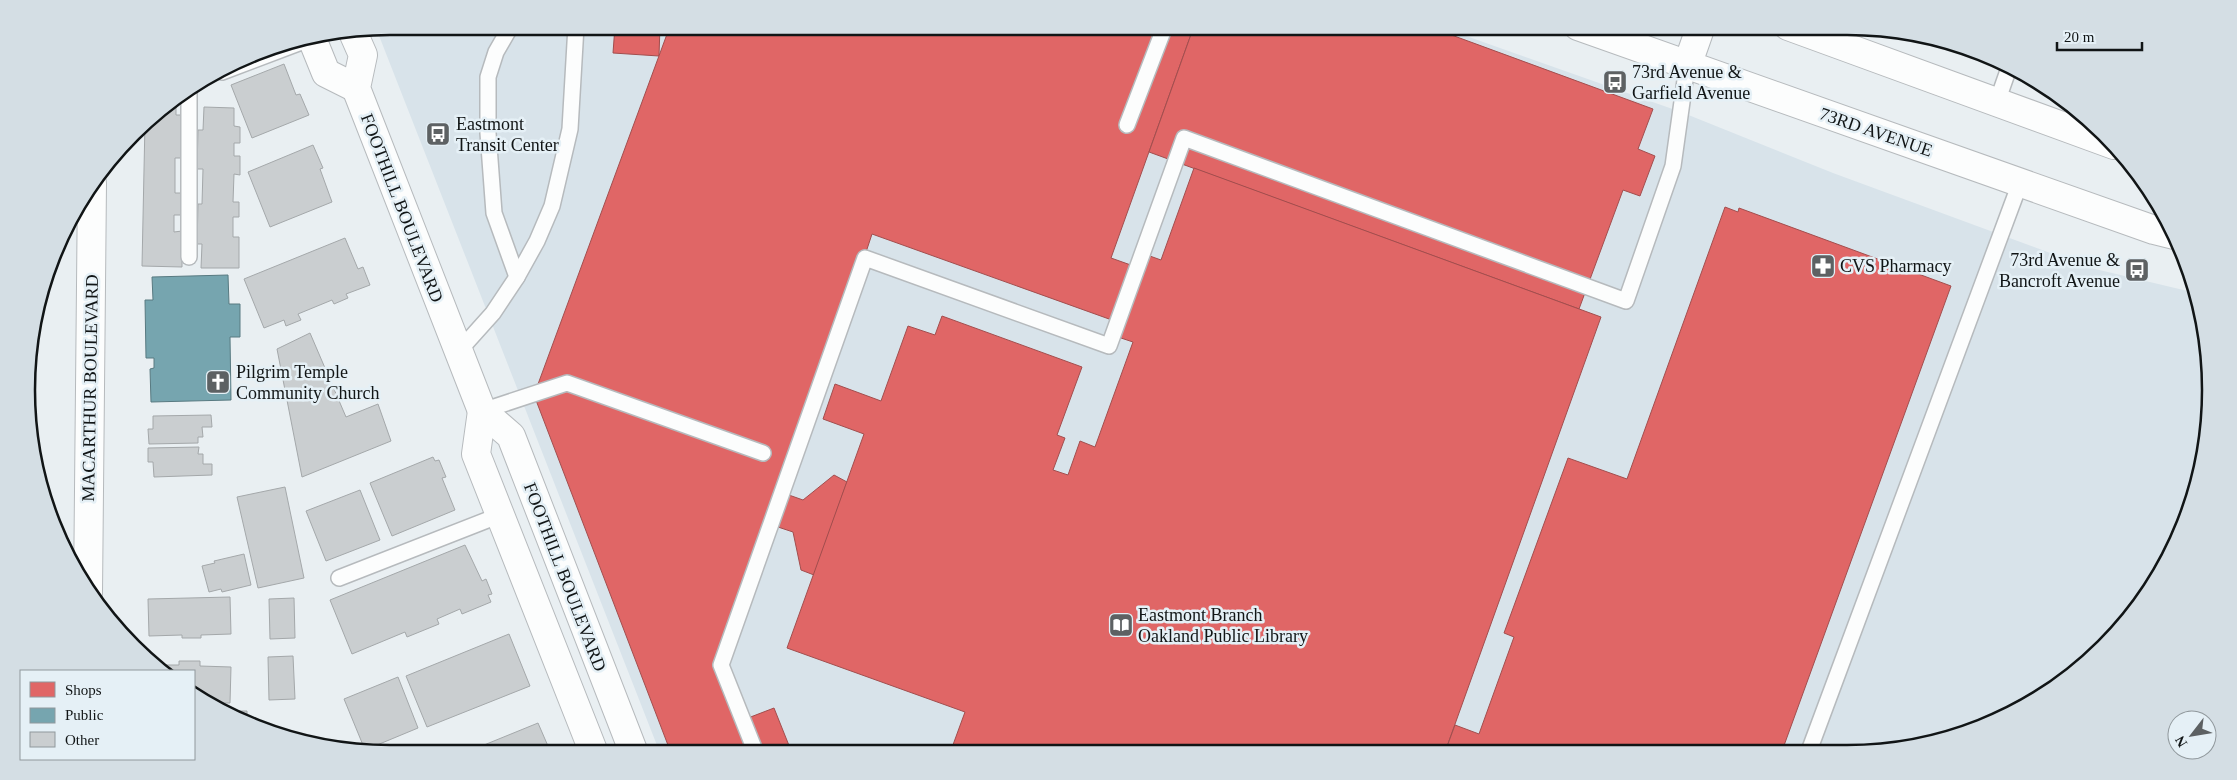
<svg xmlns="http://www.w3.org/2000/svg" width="2237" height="780" font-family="'Times New Roman',serif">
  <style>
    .built { fill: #d8e3ea }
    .shops { fill: #e06666; stroke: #a24e4e }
    .public { fill: #76a5af; stroke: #587a81 }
    .building { fill: #caced0; stroke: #a4a8aa }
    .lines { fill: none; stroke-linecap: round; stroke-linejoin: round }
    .lane-casing { stroke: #b6babd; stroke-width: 18 }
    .street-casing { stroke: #b6babd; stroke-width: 30 }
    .secondary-casing { stroke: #b6babd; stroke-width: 30 }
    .lane { stroke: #fcfdfd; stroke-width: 15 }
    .street { stroke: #fcfdfd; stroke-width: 28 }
    .secondary { stroke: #fcfdfd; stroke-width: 28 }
    .labels { text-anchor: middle; stroke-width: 5; stroke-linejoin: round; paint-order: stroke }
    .poi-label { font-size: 18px; fill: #111516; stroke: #e5f0f6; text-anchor: start }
    .street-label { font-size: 18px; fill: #111516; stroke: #e5f0f6 }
    .rim { fill: none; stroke: #111516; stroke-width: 2.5 }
  </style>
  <rect width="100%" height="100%" fill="#e9eff2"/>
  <path class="built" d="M390,26H1438L1681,112L1833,173L2091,268L2196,293L2208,342L2210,413L2198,484L2162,572L2087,663L2008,716L1895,751L660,753L376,28Z"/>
  <g class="shops">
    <path d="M615,26H660L659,56L613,53Z"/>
    <path d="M670,26H1194L1111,258L1142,269L1123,324L872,234L786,494L803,500L834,475L847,482L814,575L801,570L793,532L775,526L727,663L748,718L774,708L792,753H671L534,395Z"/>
    <path d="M1194,26H1427L1653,109L1638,149L1655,156L1640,196L1623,190L1579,309L1149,152Z"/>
    <path d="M1194,168L1601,317L1445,752L950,753L965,712L787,648L864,434L823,419L835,384L881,401L908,326L935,335L942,316L1082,367L1057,435L1065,438L1053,470L1068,475L1080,441L1095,447L1133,342L1118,337L1147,255L1161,260Z"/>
    <path d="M1725,207L1738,212L1739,208L1951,286L1782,751L1445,752L1455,725L1479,734L1514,637L1504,633L1568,458L1627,479Z"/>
  </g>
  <path class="public" d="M228,275L229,304H240V337H230L231,400L151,402L150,369L154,368V358H146L145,300H153L152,277Z"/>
  <g class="building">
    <path d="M284,64L296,95L300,94L309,115L252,138L231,85Z"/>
    <path d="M176,100V115H183L182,158H175V193H181V215H174V232L182,231V267L142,266L145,122Z"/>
    <path d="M204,107L234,108V126L240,127V143H234V156H240V175L234,174L233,202H239V217H233V237H239V268H201L202,244H197L198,204H202L203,169H197L198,130H203Z"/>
    <path d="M313,145L323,168L320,169L332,202L270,227L248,172Z"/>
    <path d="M345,238L358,269L363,267L370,285L346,294L348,298L334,304L332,300L298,314L301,320L286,326L284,320L264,328L244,279Z"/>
    <path d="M310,333L346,417L378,404L391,441L302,477L277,349Z"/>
    <path d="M211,415L212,427H202L203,437H198V443L149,444L148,429H153V416Z"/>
    <path d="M199,447L198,454H203V464H212V475L154,477L153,462H148V448Z"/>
    <path d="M433,457L435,461L439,460L446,477L442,478L455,510L392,536L370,483Z"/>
    <path d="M285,487L304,578L258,588L237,497Z"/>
    <path d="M360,490L380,540L326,561L306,511Z"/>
    <path d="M465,545L482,581L486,579L492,594L488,595L491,602L462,614L460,609L437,619L439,624L407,637L405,632L352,654L330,600Z"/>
    <path d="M244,554L251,585L222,592L221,589L209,592L202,566L215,563L214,561Z"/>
    <path d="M230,597L231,634L201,635V638H182V635L149,636L148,599Z"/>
    <path d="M294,598L295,638L270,639L269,599Z"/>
    <path d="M509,634L530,686L427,727L406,676Z"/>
    <path d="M293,656L295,699L269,700L268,657Z"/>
    <path d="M179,661H200V666L231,667L230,703H211L194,695V671H162L155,665H179Z"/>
    <path d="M398,677L418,728L365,750L344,699Z"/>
    <path d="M229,711H247V719Z"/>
    <path d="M538,723L551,753L462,754Z"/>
  </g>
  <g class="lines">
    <defs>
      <g id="lane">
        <path d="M511,26L496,52L488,77V133L494,213L517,277"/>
        <path d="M222,72L312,38"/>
        <path d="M1997,102L2010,65"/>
        <path d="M1127,125L1165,26"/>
        <path d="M189,257V92"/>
        <path d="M458,352L493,313L517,277L537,241L552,206L570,129L576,26"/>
        <path d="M482,411L567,383L763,453"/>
        <path d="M339,578L500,515"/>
        <path d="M1809,751L2020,183"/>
        <path d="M756,753L721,665L865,258L1109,346L1184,138L1626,301L1673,166L1687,66"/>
      </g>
      <path id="street" d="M1687,66L1701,26"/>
      <g id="secondary">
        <path d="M1578,26L2154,230L2174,235"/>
        <path d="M1788,26L2114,145"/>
        <path d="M352,30L363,55L356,88L482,411L511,436L634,753"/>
        <path d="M311,36L326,73L356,88"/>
        <path d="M482,411L476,454L594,753"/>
        <path d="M88,593L92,183"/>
      </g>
    </defs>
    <use href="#lane" class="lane-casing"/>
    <use href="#street" class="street-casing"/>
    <use href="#secondary" class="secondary-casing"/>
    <use href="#lane" class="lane"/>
    <use href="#street" class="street"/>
    <use href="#secondary" class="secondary"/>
  </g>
  <defs>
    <symbol id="bus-square" viewBox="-11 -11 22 22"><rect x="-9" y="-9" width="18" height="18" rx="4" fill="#5d6163" stroke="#e5f0f6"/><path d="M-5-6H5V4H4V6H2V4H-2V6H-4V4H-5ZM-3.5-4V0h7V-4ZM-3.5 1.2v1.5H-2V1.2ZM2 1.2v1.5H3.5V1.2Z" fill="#fff"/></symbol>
    <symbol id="pharmacy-square" viewBox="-11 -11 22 22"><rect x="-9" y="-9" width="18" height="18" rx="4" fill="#5d6163" stroke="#e5f0f6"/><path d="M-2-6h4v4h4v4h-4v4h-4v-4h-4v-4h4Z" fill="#fff"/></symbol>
    <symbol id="church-square" viewBox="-11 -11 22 22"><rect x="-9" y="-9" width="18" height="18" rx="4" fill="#5d6163" stroke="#e5f0f6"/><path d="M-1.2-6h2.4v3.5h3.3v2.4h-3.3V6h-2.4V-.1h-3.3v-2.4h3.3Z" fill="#fff"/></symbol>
    <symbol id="library-square" viewBox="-11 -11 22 22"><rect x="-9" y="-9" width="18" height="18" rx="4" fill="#5d6163" stroke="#e5f0f6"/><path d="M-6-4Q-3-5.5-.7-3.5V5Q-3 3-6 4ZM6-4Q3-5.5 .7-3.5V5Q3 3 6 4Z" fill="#fff"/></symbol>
  </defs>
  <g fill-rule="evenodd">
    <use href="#bus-square" x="1601" y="68" width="28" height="28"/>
    <use href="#bus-square" x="424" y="120" width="28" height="28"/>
    <use href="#pharmacy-square" x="1809" y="252" width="28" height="28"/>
    <use href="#bus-square" x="2123" y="256" width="28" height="28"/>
    <use href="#church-square" x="204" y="368" width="28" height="28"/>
    <use href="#library-square" x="1107" y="611" width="28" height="28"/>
  </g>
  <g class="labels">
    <g class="poi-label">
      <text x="1632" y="78">73rd Avenue &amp;<tspan x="1632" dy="21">Garfield Avenue</tspan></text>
      <text x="456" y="130">Eastmont<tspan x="456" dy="21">Transit Center</tspan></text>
      <text x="2120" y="266" text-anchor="end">73rd Avenue &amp;<tspan x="2120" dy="21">Bancroft Avenue</tspan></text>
      <text x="1840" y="272">CVS Pharmacy</text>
      <text x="236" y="378">Pilgrim Temple<tspan x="236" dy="21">Community Church</tspan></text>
      <text x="1138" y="621">Eastmont Branch<tspan x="1138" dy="21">Oakland Public Library</tspan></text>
    </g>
    <g class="street-label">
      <text transform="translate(1876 132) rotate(19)" y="6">73RD AVENUE</text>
      <text transform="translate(402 208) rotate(69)" y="6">FOOTHILL BOULEVARD</text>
      <text transform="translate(90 388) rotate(-89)" y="6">MACARTHUR BOULEVARD</text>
      <text transform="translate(565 577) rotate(69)" y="6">FOOTHILL BOULEVARD</text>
    </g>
  </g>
  <path d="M0 0H2237V780H0ZM390 35H1847A355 355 0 0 1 2202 390V390A355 355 0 0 1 1847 745H390A355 355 0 0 1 35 390V390A355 355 0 0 1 390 35Z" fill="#d4dee4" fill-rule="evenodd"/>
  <path class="rim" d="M390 35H1847A355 355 0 0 1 2202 390V390A355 355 0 0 1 1847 745H390A355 355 0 0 1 35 390V390A355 355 0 0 1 390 35Z"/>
  <rect x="20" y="670" width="175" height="90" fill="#e5f0f6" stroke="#90989c"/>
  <rect x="30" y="682" width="25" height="15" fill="#e06666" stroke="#90989c"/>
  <text x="65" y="695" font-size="15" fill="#111516">Shops</text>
  <rect x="30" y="708" width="25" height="15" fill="#76a5af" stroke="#90989c"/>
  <text x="65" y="720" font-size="15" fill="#111516">Public</text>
  <rect x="30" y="732" width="25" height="15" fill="#caced0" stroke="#90989c"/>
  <text x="65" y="745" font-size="15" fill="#111516">Other</text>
  <g transform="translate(2192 735) rotate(239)"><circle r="24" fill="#e5f0f6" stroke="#90989c"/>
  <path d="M0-4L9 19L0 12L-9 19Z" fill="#5d6163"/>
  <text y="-8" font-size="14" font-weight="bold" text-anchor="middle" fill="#111516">N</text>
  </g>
  <path d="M2057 42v8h85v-8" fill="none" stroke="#111516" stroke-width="2.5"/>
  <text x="2064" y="42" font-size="15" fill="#111516" stroke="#e5f0f6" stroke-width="4" paint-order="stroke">20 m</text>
</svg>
